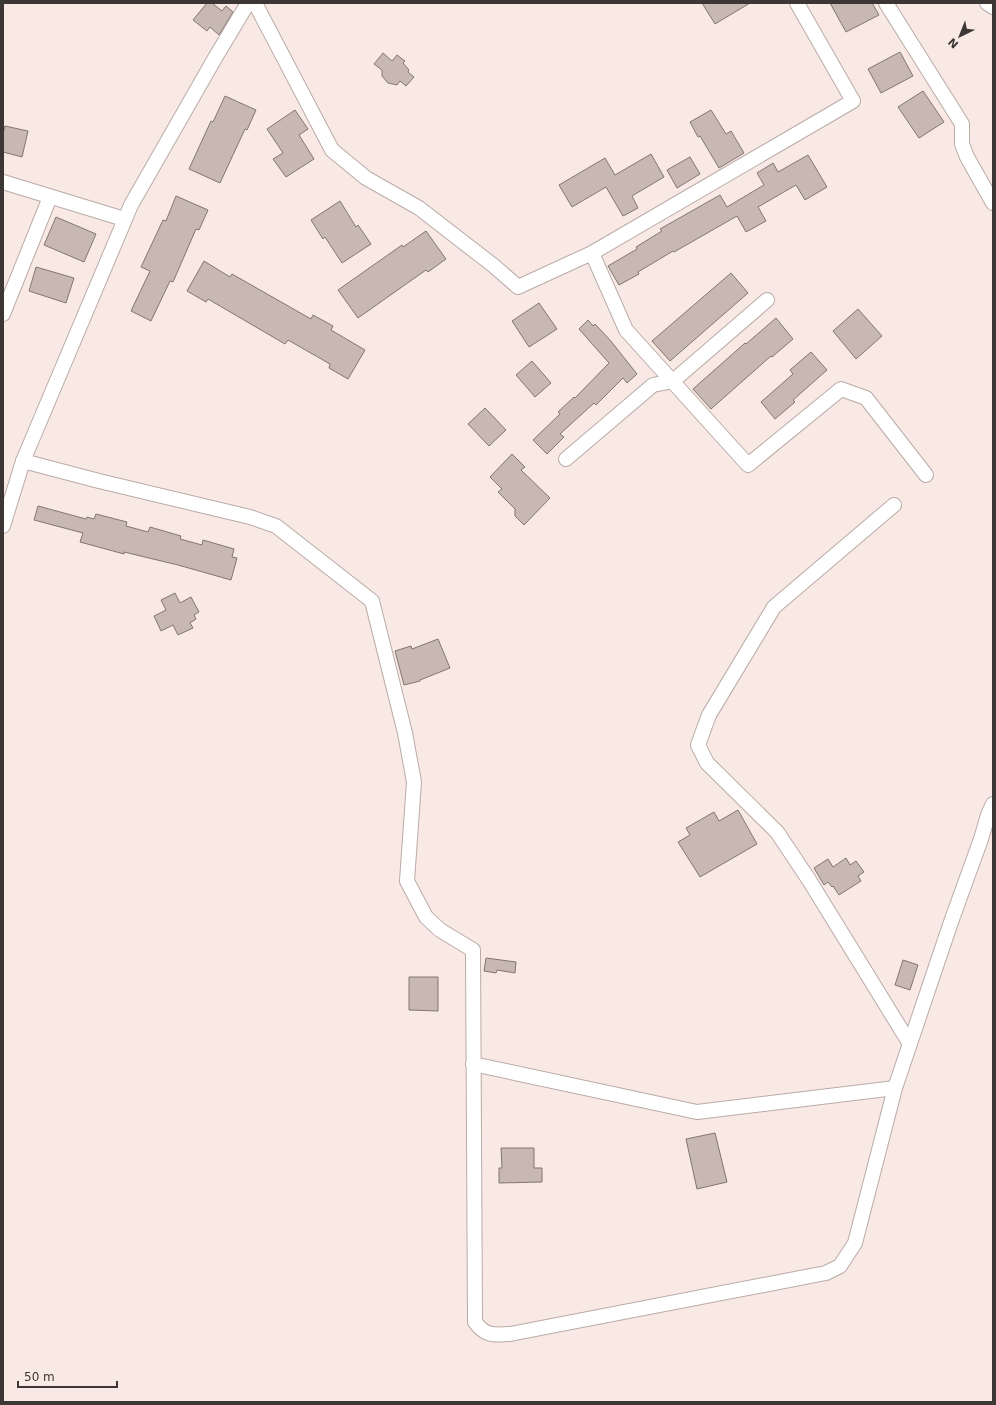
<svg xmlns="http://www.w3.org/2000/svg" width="996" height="1405" font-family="'DejaVu Sans',sans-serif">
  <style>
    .building { fill: #c7b8b3; stroke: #837571 }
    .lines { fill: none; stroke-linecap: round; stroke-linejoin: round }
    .minor-casing { stroke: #baaba7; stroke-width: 16 }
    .minor { stroke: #fff; stroke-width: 14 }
  </style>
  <rect width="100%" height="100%" fill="#f8e9e4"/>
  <g class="building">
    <path d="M207,3H212L222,11L226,6L233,12L219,35L210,27L207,31L193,20Z"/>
    <path d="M702,3H750L715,24Z"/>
    <path d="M830,3H872L879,15L846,32Z"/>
    <path d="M900,52L913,76L881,93L868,69Z"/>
    <path d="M383,53L392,61L397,55L405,61L403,63L409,70L408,72L414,77L406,86L400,81L397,85L388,83L382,76V70L374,64Z"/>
    <path d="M923,91L944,122L919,138L898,107Z"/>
    <path d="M225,96L256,110L247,130L245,129L220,183L189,169L211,121L213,122Z"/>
    <path d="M295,110L308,129L299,135L314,159L286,177L273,159L283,153L267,129Z"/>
    <path d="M711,110L726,134L731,131L744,153L719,168L700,136L698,137L690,122Z"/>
    <path d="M5,126L28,131L22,157L3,152V133Z"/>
    <path d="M651,154L664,177L632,196L638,208L623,216L606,187L572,207L559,185L605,158L615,175Z"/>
    <path d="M808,155L827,187L805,200L796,185L758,207L766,221L746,232L737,216L674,252L673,251L638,272L639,274L619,285L608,266L637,249L636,247L662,231L660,229L720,195L727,207L764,185L757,173L773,163L778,172Z"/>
    <path d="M690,157L700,174L677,188L667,170Z"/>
    <path d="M176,196L208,210L199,230L196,229L173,282L170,281L151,321L131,311L150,271L141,267L163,220L166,221Z"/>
    <path d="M340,201L356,227L358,225L371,244L342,263L325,237L323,239L311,220Z"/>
    <path d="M56,217L96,234L84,262L44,245Z"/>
    <path d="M426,231L446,259L428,272L426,270L358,318L338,290L402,245L403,247Z"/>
    <path d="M204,261L230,277L232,274L311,319L313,315L333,326L331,330L365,350L348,379L329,368L330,364L288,340L285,344L208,299L206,302L187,291Z"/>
    <path d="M36,267L74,278L66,303L29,291Z"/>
    <path d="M731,273L748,293L670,361L652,341Z"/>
    <path d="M539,303L557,329L529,347L512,321Z"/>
    <path d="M858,309L882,336L856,359L833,331Z"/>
    <path d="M776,318L793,339L772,357L771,356L711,409L693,389L745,343L746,344Z"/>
    <path d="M588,320L593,326L595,324L610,340L637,374L627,383L623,378L596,405L594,403L560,434L564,437L547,454L533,440L560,414L558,412L574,397L575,398L609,363L579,329Z"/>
    <path d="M811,352L827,370L793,400L795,402L775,419L761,402L793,374L790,370Z"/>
    <path d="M532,361L551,383L535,397L516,375Z"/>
    <path d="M485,408L506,430L489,446L468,424Z"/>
    <path d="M512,454L525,467L521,470L550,498L524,525L515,516V509L498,492L502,489L490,477Z"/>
    <path d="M38,506L86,519L87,517L94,519L96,514L127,522L126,526L148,532L150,527L181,536L180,539L202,545L203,540L234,549L232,557L237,558L231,580L178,565L124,552V554L80,542L83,533L34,520Z"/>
    <path d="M175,593L180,603L191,597L199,612L194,615L196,619L190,623L193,628L178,635L173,625L161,631L154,616L166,610L161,600Z"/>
    <path d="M438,639L450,668L420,680V681L404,685L395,651L411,646L412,649Z"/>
    <path d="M738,810L757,844L700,877L678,842L690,835L686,828L714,812L719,821Z"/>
    <path d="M846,858L850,865L856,861L864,872L858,876L861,881L839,895L833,886L832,887L828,882L824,885L814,868L828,859L833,867Z"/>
    <path d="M486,958L516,962L515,973L497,970L496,973L484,971Z"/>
    <path d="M903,960L918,965L910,990L895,985Z"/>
    <path d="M409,977H438V1011L409,1010Z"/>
    <path d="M715,1133L727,1182L697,1189L686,1139Z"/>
    <path d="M501,1148H534V1168H542V1182L499,1183V1168H502Z"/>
  </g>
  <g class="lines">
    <defs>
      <g id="minor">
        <path d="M255,3L332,150L366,178L419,208L494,266L518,287L592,253L626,330L748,465L841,389L866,398L926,475"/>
        <path d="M886,3L962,124V144L967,157L993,203"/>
        <path d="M987,3L993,7"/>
        <path d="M3,182L124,219"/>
        <path d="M592,253L853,101L797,3"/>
        <path d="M3,314L50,197"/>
        <path d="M566,459L653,385L673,381L767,300"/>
        <path d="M23,461L99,481L250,517L276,526L372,601L405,733L414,782L407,881L426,917L440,930L473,950L475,1322C485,1336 493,1335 510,1334L826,1273L840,1266L855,1243L895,1088L951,922L981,839L988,815L993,804"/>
        <path d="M894,505L774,607L709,715L698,745L707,763L777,832L809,880L910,1044"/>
        <path d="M3,526L23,461L131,205L215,58L248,3"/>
        <path d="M473,1064L697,1112L895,1088"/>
      </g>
    </defs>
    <use href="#minor" class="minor-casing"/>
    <use href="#minor" class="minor"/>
  </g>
  <rect width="996" height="1405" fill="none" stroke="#3c3634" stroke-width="8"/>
  <g transform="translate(960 36) rotate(223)" stroke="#f8e9e4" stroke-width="3" paint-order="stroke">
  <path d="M0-3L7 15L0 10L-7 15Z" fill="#3c3634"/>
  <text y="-6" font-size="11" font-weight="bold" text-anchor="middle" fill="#3c3634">N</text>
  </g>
  <path d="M18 1381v6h99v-6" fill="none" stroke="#3c3634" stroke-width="2"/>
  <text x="24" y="1381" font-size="12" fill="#3c3634" stroke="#f8e9e4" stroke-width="3" paint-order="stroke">50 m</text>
</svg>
